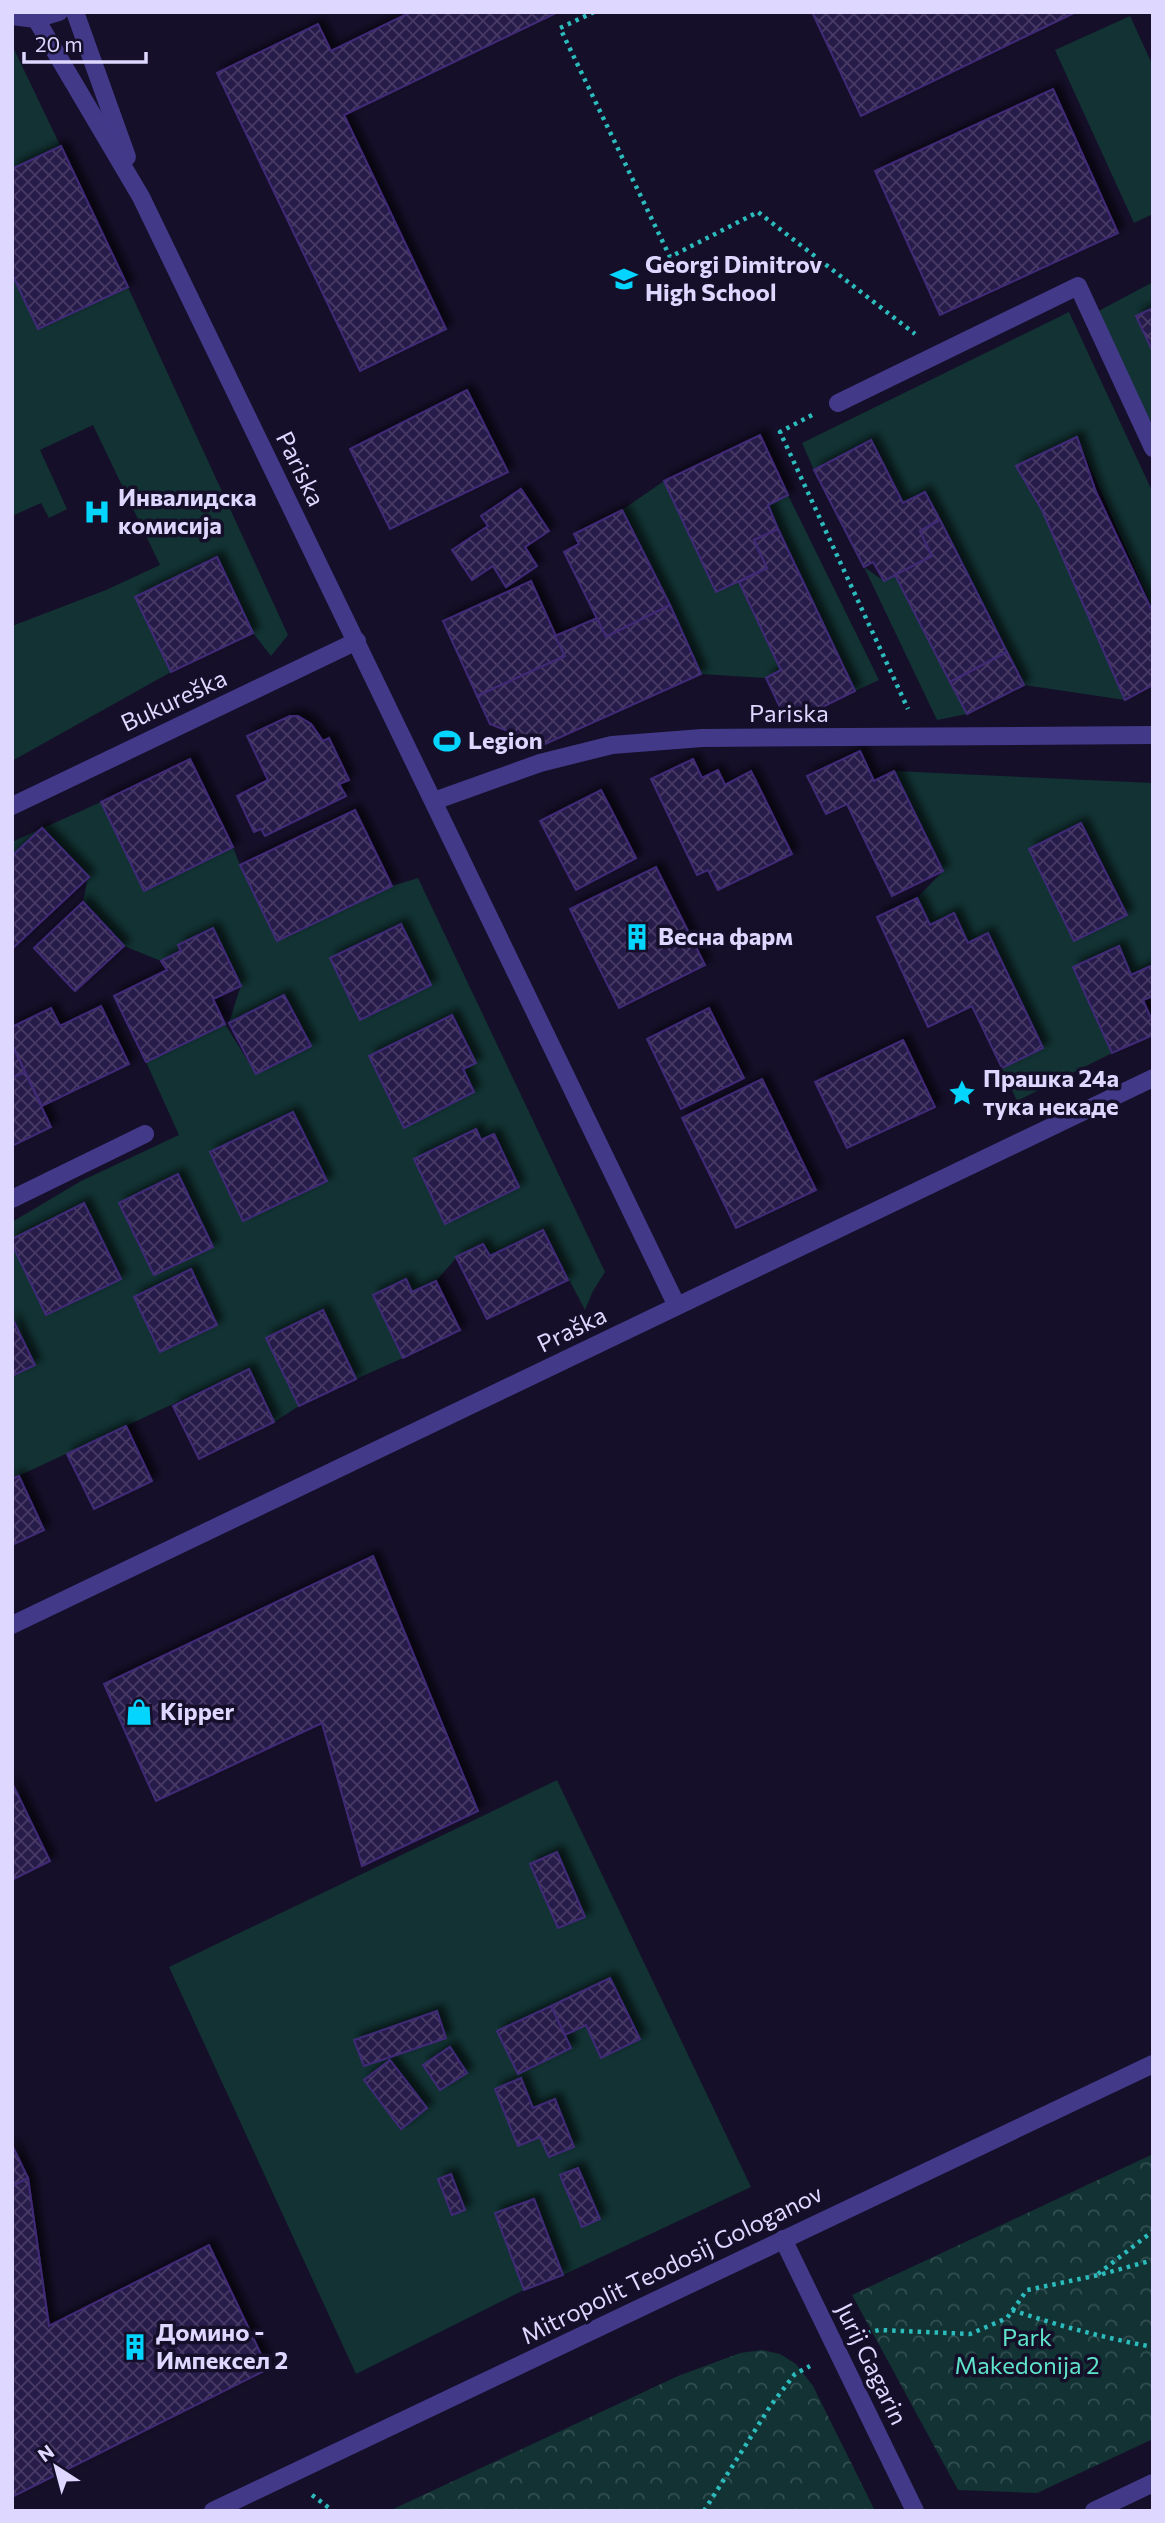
<svg xmlns="http://www.w3.org/2000/svg" width="1165" height="2523" font-family="Commissioner,sans-serif">
  <style>
    .green { fill: #123233; fill-rule: evenodd }
    .forest { fill: url(#forest-crowns) }
    .building { fill: url(#building-cross-hatch); stroke: #402c77; stroke-width: 2; filter: url(#shadow) }
    .lines { fill: none; stroke-linecap: round; stroke-linejoin: round }
    .path { stroke: #2dbcbd; stroke-width: 4.5; stroke-dasharray: 3.5 5; stroke-linecap: butt }
    .minor { stroke: #423989; stroke-width: 18 }
    .labels { text-anchor: middle; stroke-width: 7; stroke-linejoin: round; paint-order: stroke }
    .poi-label { font-size: 24px; font-weight: bold; fill: #ded7ff; stroke: #150f29; text-anchor: start }
    .street-label { font-size: 24px; fill: #ded7ff; stroke: #150f29 }
    .park-label { font-size: 24px; fill: #5fe3cb; stroke: #150f29 }
  </style>
  <defs>
    <pattern id="forest-crowns" width="20" height="18" patternUnits="userSpaceOnUse" patternTransform="scale(1.75)"><rect width="20" height="18" fill="#123233"/><path d="M2 6a3 3 0 1 1 6 0M12 15a3 3 0 1 1 6 0" fill="none" stroke="#344f52"/></pattern>
    <pattern id="building-cross-hatch" width="8" height="8" patternUnits="userSpaceOnUse" patternTransform="scale(1.75)"><rect width="8" height="8" fill="#281b4a"/><path d="M0 0l8 8M0 8l8-8" fill="none" stroke="#473b65"/></pattern>
    <filter id="shadow"><feDropShadow dx="6" dy="-6" stdDeviation="3.5" flood-color="#0009"/></filter>
  </defs>
  <rect width="100%" height="100%" fill="#150f29"/>
  <g class="green">
    <path d="M1130,16L1153,66V214L1134,223L1055,50Z"/>
    <path d="M12,45L128,287L288,635L271,656L253,633L216,557L135,597L171,672L12,761V626L106,590L160,565L93,425L40,450L67,509L49,518L41,503L12,516Z"/>
    <path d="M1153,282V308L1136,316L1153,352V425L1091,315Z"/>
    <path d="M1069,312L1153,493V610L1077,437L1017,467L1042,510L1125,700L1024,685L925,492L903,503L871,440L814,470L802,443Z"/>
    <path d="M664,481L716,592L739,582L781,670L766,678L701,674L670,605L622,510Z"/>
    <path d="M788,495L879,680L855,691L768,505Z"/>
    <path d="M864,567L884,581L895,575L967,714L937,720Z"/>
    <path d="M894,771L1153,783V965L1131,975L1118,946L1073,967L1112,1053L1017,1101L1002,1068L1042,1048L988,933L968,943L954,913L930,925L917,898L943,871ZM1081,823L1127,914L1074,941L1029,849Z"/>
    <path d="M101,802L144,891L233,847L240,865L392,886L418,878L605,1272L593,1291L585,1310L543,1230L490,1256L483,1244L457,1257L436,1281L412,1292L403,1358L356,1379L323,1310L266,1338L299,1406L274,1422L248,1369L12,1479V1376L35,1365L12,1318V1244L121,1279L84,1204L12,1239V1222L81,1181L179,1135L146,1062L225,1024L256,1074L311,1046L284,995L229,1023L241,985L213,928L181,951L161,961L124,946L83,902L88,877L42,828L12,856V842ZM400,924L431,985L360,1020L331,958ZM452,1015L476,1063L463,1069L474,1092L404,1127L369,1056ZM293,1112L326,1181L243,1220L210,1152ZM476,1129L481,1140L494,1134L519,1187L445,1224L414,1159ZM178,1174L213,1247L154,1275L119,1203ZM191,1270L217,1325L160,1352L134,1297Z"/>
    <path d="M557,1780L751,2187L563,2275L524,2290L356,2374L169,1967Z"/>
  </g>
  <g class="forest">
    <path d="M1153,2154V2439L1037,2493L958,2490L852,2295Z"/>
    <path d="M762,2350L780,2354L796,2364L813,2386L875,2511H389L678,2376L740,2353Z"/>
  </g>
  <g class="building">
    <path d="M411,12H558L344,115L446,329L360,371L217,73L318,24L331,51Z"/>
    <path d="M812,12H1076L861,116Z"/>
    <path d="M1053,89L1118,233L940,315L875,171Z"/>
    <path d="M61,146L128,287L38,329L12,274V169Z"/>
    <path d="M1153,308V352L1136,316Z"/>
    <path d="M467,390L508,472L390,529L350,449Z"/>
    <path d="M760,435L788,495L768,505L778,529L754,540L767,568L716,592L664,481Z"/>
    <path d="M1077,437L1096,492L1153,613V685L1125,700L1042,510L1016,466Z"/>
    <path d="M871,440L903,503L925,492L940,520L920,531L932,556L884,581L873,562L864,567L814,470Z"/>
    <path d="M521,489L549,531L525,547L537,566L506,587L493,566L472,580L452,550L488,526L481,516Z"/>
    <path d="M622,510L670,605L606,637L564,552L579,544L574,534Z"/>
    <path d="M940,520L1007,652L950,682L895,575L932,556L920,531Z"/>
    <path d="M778,529L855,691L788,724L766,678L781,670L739,582L767,568L754,540Z"/>
    <path d="M217,557L253,633L171,672L135,597Z"/>
    <path d="M531,581L565,656L477,696L443,621Z"/>
    <path d="M670,605L701,674L543,745L490,724L477,696L565,656L555,636L597,618L606,637Z"/>
    <path d="M1007,652L1024,685L967,714L950,682Z"/>
    <path d="M290,716H298L311,724L323,741L329,738L349,780L339,784L346,796L265,836L261,829L254,832L237,796L268,780L247,736Z"/>
    <path d="M860,751L874,781L894,771L943,871L892,896L847,804L826,814L807,776Z"/>
    <path d="M190,759L233,847L144,891L101,802Z"/>
    <path d="M693,759L702,778L718,770L725,785L751,771L792,854L718,890L708,870L697,875L651,779Z"/>
    <path d="M601,790L636,858L576,890L540,821Z"/>
    <path d="M355,810L392,886L277,941L240,865Z"/>
    <path d="M1081,823L1127,915L1074,941L1029,849Z"/>
    <path d="M42,828L89,877L12,949V856Z"/>
    <path d="M656,867L705,965L619,1008L570,909Z"/>
    <path d="M917,898L930,925L954,913L968,943L988,933L1043,1048L1002,1068L972,1006L928,1027L877,917Z"/>
    <path d="M83,902L124,946L75,991L34,948Z"/>
    <path d="M401,924L431,985L360,1020L330,958Z"/>
    <path d="M213,928L241,986L213,999L225,1024L146,1062L114,996L167,970L161,961L181,951L178,945Z"/>
    <path d="M1119,946L1131,975L1153,965V996L1143,1000L1153,1023V1035L1112,1053L1073,967Z"/>
    <path d="M284,995L311,1046L256,1074L229,1023Z"/>
    <path d="M101,1006L129,1064L42,1106L12,1045V1027L51,1008L60,1026Z"/>
    <path d="M709,1008L744,1078L681,1109L647,1039Z"/>
    <path d="M452,1015L476,1063L463,1069L474,1092L404,1128L369,1056Z"/>
    <path d="M903,1040L935,1107L847,1148L815,1082Z"/>
    <path d="M12,1045L25,1072L12,1078Z"/>
    <path d="M25,1072L51,1127L12,1146V1078Z"/>
    <path d="M762,1079L816,1190L736,1228L682,1118Z"/>
    <path d="M293,1112L327,1181L243,1221L210,1152Z"/>
    <path d="M476,1129L481,1140L494,1134L519,1187L445,1224L414,1159Z"/>
    <path d="M178,1174L213,1247L154,1275L119,1203Z"/>
    <path d="M84,1203L121,1279L46,1315L12,1244V1239Z"/>
    <path d="M543,1230L568,1280L487,1319L456,1257L483,1244L490,1256Z"/>
    <path d="M191,1269L217,1325L160,1352L134,1297Z"/>
    <path d="M406,1279L412,1292L436,1281L460,1330L403,1358L373,1295Z"/>
    <path d="M323,1310L356,1379L299,1406L266,1338Z"/>
    <path d="M12,1318L35,1365L12,1376Z"/>
    <path d="M249,1369L274,1422L199,1459L173,1406Z"/>
    <path d="M126,1426L152,1481L94,1509L67,1454Z"/>
    <path d="M19,1476L44,1530L12,1545V1479Z"/>
    <path d="M373,1556L478,1811L362,1866L322,1723L156,1801L104,1684Z"/>
    <path d="M12,1783L50,1861L12,1880Z"/>
    <path d="M557,1852L585,1917L558,1928L530,1864Z"/>
    <path d="M610,1978L640,2039L601,2058L586,2025L565,2035L551,2006Z"/>
    <path d="M551,2006L571,2048L518,2074L497,2031Z"/>
    <path d="M437,2011L446,2038L364,2066L354,2040Z"/>
    <path d="M450,2047L467,2073L440,2090L423,2065Z"/>
    <path d="M390,2060L427,2108L401,2129L364,2080Z"/>
    <path d="M521,2078L533,2108L555,2099L574,2147L549,2157L540,2137L518,2146L495,2089Z"/>
    <path d="M12,2145L28,2178L12,2186Z"/>
    <path d="M578,2168L600,2219L582,2227L560,2175Z"/>
    <path d="M451,2174L465,2210L452,2215L438,2179Z"/>
    <path d="M28,2178L49,2326L209,2245L268,2369L12,2497V2186Z"/>
    <path d="M534,2199L563,2275L524,2290L495,2213Z"/>
  </g>
  <g class="lines">
    <g class="path">
      <path d="M594,12L560,28L670,257L758,212L915,334"/>
      <path d="M812,415L780,432L908,709"/>
      <path d="M1098,2274L1153,2231"/>
      <path d="M1012,2310C1059,2326 1105,2338 1153,2347"/>
      <path d="M867,2333L879,2330L970,2334L1007,2318L1027,2290L1099,2275L1153,2260"/>
      <path d="M312,2495L333,2511"/>
      <path d="M704,2511L771,2405L795,2374L810,2366"/>
    </g>
    <g class="minor">
      <path d="M75,12L127,157"/>
      <path d="M12,16L36,19L59,12"/>
      <path d="M36,19L141,197L677,1306"/>
      <path d="M838,403L1078,286L1153,448"/>
      <path d="M434,801L540,763L612,745L702,738L1153,735"/>
      <path d="M12,806L357,641"/>
      <path d="M12,1199L145,1134"/>
      <path d="M12,1625L1153,1078"/>
      <path d="M783,2239L915,2511"/>
      <path d="M213,2511L1153,2064"/>
      <path d="M1094,2511L1153,2483"/>
    </g>
  </g>
  <defs>
    <symbol id="school-bare" viewBox="-9 -9 18 18"><path d="M0-5L7-2L0 1L-7-2ZM-4 1L0 2.5L4 1V4Q0 6-4 4Z" fill="#03d5ff" stroke="#150f29" stroke-width="2.5" paint-order="stroke"/></symbol>
    <symbol id="hospital-bare" viewBox="-9 -9 18 18"><path d="M-5-5h3v3.5h4V-5h3V5h-3V1.5h-4V5h-3Z" fill="#03d5ff" stroke="#150f29" stroke-width="2.5" paint-order="stroke"/></symbol>
    <symbol id="stadium-bare" viewBox="-9 -9 18 18"><path d="M0-5a6.5 5 0 1 0 0 10a6.5 5 0 1 0 0-10ZM-3.5-1.8h7v3.6h-7Z" fill="#03d5ff" stroke="#150f29" stroke-width="2.5" paint-order="stroke"/></symbol>
    <symbol id="building-bare" viewBox="-9 -9 18 18"><path d="M-4-6H4V6H1V3H-1V6H-4ZM-2.5-4.3h1.7v1.8h-1.7ZM.8-4.3h1.7v1.8H.8ZM-2.5-1h1.7V.8h-1.7ZM.8-1h1.7V.8H.8Z" fill="#03d5ff" stroke="#150f29" stroke-width="2.5" paint-order="stroke"/></symbol>
    <symbol id="sight-bare" viewBox="-9 -9 18 18"><path d="M0-6L1.8-2.2L6-1.7L2.9 1.2L3.7 5.4L0 3.3L-3.7 5.4L-2.9 1.2L-6-1.7L-1.8-2.2Z" fill="#03d5ff" stroke="#150f29" stroke-width="2.5" paint-order="stroke"/></symbol>
    <symbol id="shop-bare" viewBox="-9 -9 18 18"><path d="M-5-2.5h2.3a2.7 3.5 0 0 1 5.4 0H5L5.5 6h-11ZM-1.5-2.5h3a1.5 2.3 0 0 0-3 0Z" fill="#03d5ff" stroke="#150f29" stroke-width="2.5" paint-order="stroke"/></symbol>
  </defs>
  <g fill-rule="evenodd">
    <use href="#school-bare" x="605" y="260" width="38" height="38"/>
    <use href="#hospital-bare" x="78" y="493" width="38" height="38"/>
    <use href="#stadium-bare" x="428" y="722" width="38" height="38"/>
    <use href="#building-bare" x="618" y="918" width="38" height="38"/>
    <use href="#sight-bare" x="943" y="1074" width="38" height="38"/>
    <use href="#shop-bare" x="120" y="1693" width="38" height="38"/>
    <use href="#building-bare" x="116" y="2328" width="38" height="38"/>
  </g>
  <g class="labels">
    <g class="poi-label">
      <text x="645" y="273">Georgi Dimitrov<tspan x="645" dy="28">High School</tspan></text>
      <text x="118" y="506">Инвалидска<tspan x="118" dy="28">комисија</tspan></text>
      <text x="468" y="749">Legion</text>
      <text x="658" y="945">Весна фарм</text>
      <text x="983" y="1087">Прашка 24а<tspan x="983" dy="28">тука некаде</tspan></text>
      <text x="160" y="1720">Kipper</text>
      <text x="156" y="2341">Домино -<tspan x="156" dy="28">Импексел 2</tspan></text>
    </g>
    <g class="street-label">
      <text transform="translate(300 469) rotate(64)" y="8">Pariska</text>
      <text transform="translate(174 701) rotate(-25)" y="8">Bukureška</text>
      <text x="789" y="722">Pariska</text>
      <text transform="translate(572 1330) rotate(-26)" y="8">Praška</text>
      <text transform="translate(672 2265) rotate(-26)" y="8">Mitropolit Teodosij Gologanov</text>
      <text transform="translate(871 2364) rotate(64)" y="8">Jurij Gagarin</text>
    </g>
    <g class="park-label">
      <text x="1027" y="2346">Park<tspan x="1027" dy="28">Makedonija 2</tspan></text>
    </g>
  </g>
  <rect width="1165" height="2523" fill="none" stroke="#ded7ff" stroke-width="28"/>
  <g transform="translate(56 2467) rotate(324)" stroke="#150f29" stroke-width="5" paint-order="stroke">
  <path d="M0-5L12 26L0 18L-12 26Z" fill="#ded7ff"/>
  <text y="-10" font-size="19" font-weight="bold" text-anchor="middle" fill="#ded7ff">N</text>
  </g>
  <path d="M24 52v10h122v-10" fill="none" stroke="#ded7ff" stroke-width="3.5"/>
  <text x="35" y="52" font-size="21" fill="#ded7ff" stroke="#150f29" stroke-width="5" paint-order="stroke">20 m</text>
</svg>
